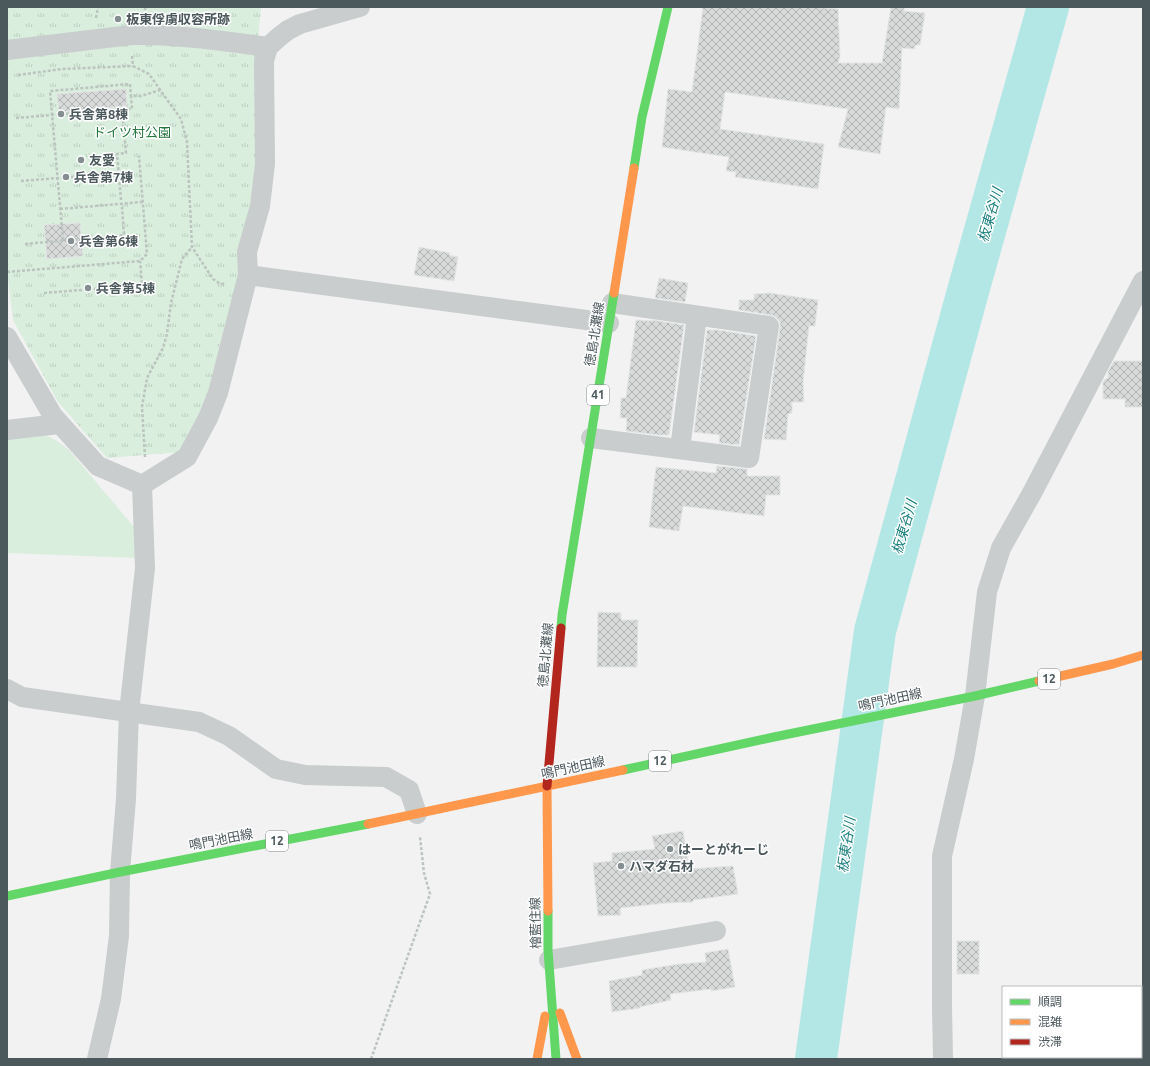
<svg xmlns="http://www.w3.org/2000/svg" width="1150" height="1066" font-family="Ubuntu,'Noto Sans JP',sans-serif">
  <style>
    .park { fill: url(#park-tufts) }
    .garden { fill: #d9eedd }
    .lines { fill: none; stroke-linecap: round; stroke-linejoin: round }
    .river { stroke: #b2e7e6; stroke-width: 42 }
    .building { fill: url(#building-cross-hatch); stroke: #e3e4e4 }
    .path { stroke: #bbc4bf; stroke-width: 2.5; stroke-dasharray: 3 2; stroke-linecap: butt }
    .street { stroke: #c9cdcd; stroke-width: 20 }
    .fast { stroke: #63d668; stroke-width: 9 }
    .slow { stroke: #ff974d; stroke-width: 9 }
    .jam { stroke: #b3261e; stroke-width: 9 }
    .poi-dot { fill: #858e90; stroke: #fff; stroke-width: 1.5 }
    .labels { text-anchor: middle; stroke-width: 3; stroke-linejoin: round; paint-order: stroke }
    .shield { fill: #fff; stroke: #818a8d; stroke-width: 1 }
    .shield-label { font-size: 12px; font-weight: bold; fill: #4b585c }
    .poi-label { font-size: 13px; font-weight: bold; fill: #4b585c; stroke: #fff; text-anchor: start }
    .park-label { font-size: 13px; fill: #23763a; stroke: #fff }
    .street-label { font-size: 13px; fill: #4b585c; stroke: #fff }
    .water-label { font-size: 14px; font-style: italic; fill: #1b807f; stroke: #fff }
  </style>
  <defs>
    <pattern id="park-tufts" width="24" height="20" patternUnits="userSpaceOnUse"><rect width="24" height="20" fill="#d9eedd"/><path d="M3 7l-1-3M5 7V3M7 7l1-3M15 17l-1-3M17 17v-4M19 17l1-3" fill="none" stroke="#bccec0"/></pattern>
    <pattern id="building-cross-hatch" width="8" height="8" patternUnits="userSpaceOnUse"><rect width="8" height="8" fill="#d8dada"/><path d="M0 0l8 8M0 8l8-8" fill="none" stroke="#b1b4b4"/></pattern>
  </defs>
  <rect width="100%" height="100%" fill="#f2f2f2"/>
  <path class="park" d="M7,7H261L256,63V164L240,279L220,369L182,452L107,458L58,402L13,320L7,271Z"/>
  <path class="garden" d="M42,433L57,441L69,450L134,527L137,558L7,553V436Z"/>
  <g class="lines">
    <path class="river" d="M816,1059L875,631L970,284L1048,7"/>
  </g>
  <g class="building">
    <path d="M703,7H810L838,9L840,56L838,63H882L891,7H904V11L925,13L920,45H915V49L902,48L899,109L886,107L880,154L838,147L848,109L725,92L720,129L824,144L818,189L735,177L736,172L726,171L729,157L662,147L668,89L692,92Z"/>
    <path d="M126,89L127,106L59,112L57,94Z"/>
    <path d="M80,223L83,256L47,259L44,225Z"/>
    <path d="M419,247L450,253L449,255L458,257L454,281L414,275Z"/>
    <path d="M659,278L688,283L685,302L655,298Z"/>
    <path d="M769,293L818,300L815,326H809L803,382L804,402H792V413L788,414L786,440L764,439L780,328V322L776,317L771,315L739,310V300H754V294Z"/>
    <path d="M636,320L651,321L652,320L684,325L669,435H659L626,431L627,418H620L621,398H626Z"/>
    <path d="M707,330H718L756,336L739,445L719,443L720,435L694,432Z"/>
    <path d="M1114,361H1143V407H1125V399H1103V382L1105,379L1108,378V372Z"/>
    <path d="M717,466L747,469V476H780V495H766L764,516L683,506L679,531L649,527L656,467L716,473Z"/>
    <path d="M598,612L621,613V620H638L637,667H597Z"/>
    <path d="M683,831L689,869L733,866L738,894L693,900V902L666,903L620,908L621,915L598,916L593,863L612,861V853L655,849L652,836Z"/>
    <rect x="957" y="941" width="22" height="33"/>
    <path d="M728,949L735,987L711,991V989L670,994L671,1000L640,1007V1008L612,1012L609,981L642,975V970L679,964L706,962L705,953Z"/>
  </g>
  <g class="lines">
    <g class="path">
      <path d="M145,7V15"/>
      <path d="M96,18L98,7"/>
      <path d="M132,56L133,66L149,74L168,101L181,119L187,142L192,247L213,279L219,283L224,284"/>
      <path d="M18,75L62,69L133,66"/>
      <path d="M16,118L122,109"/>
      <path d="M21,181L119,173"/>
      <path d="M121,200L117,154L126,153L122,109H132L131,96H141L160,90"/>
      <path d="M60,209L142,202"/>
      <path d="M63,240L50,91L130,84L131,96"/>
      <path d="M25,244L124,235L122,207"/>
      <path d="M7,272L140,261L147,254L139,156"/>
      <path d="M44,293L142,285L140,261"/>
      <path d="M145,457L142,407L147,378L163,348L167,334L171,303L182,259L192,247"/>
      <path d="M371,1059L430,894L424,873L420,837"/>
    </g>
    <g class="street">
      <path d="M7,50L131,35C176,34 224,41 268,47"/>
      <path d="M248,275L609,323"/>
      <path d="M7,337L53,416L98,466L142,485L187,457L208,418L218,393L248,275L247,252L260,206L265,164L264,61L268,47L279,37L288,30L300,24L360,7"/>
      <path d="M7,430L59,424"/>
      <path d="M591,438L749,458L769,326L612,303"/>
      <path d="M680,449L697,316"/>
      <path d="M7,689L22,697L199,722L229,736L276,769L305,775L386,777L409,790L417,814"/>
      <path d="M549,960L716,931"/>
      <path d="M97,1059L111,999L119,936L120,872L126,799L129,712L145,568L142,485"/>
      <path d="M943,1059L942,1006V856L964,759L975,696L987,592L1001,548L1032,493L1143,281"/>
    </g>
    <g class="fast">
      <path d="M634,168L642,117L668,7"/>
      <path d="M561,628L562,615L614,293"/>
      <path d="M623,770L774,737L975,696L1039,681"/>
      <path d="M7,896L120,872L368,824"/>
      <path d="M548,911V950L556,1059"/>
    </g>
    <g class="slow">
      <path d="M614,293L634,168"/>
      <path d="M1039,681L1113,664L1143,655"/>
      <path d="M547,786L548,911"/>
      <path d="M368,824L623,770"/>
      <path d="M560,1013L577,1059"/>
      <path d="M537,1059L545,1016"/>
    </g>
    <path class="jam" d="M547,786L561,628"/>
  </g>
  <g class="poi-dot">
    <circle cx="118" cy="19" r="4"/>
    <circle cx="61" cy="114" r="4"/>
    <circle cx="81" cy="160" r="4"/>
    <circle cx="66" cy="177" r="4"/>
    <circle cx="71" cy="241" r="4"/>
    <circle cx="88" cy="288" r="4"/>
    <circle cx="670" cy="849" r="4"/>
    <circle cx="621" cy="866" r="4"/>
  </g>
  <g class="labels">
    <g class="shield">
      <rect x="587" y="385" width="22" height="20" rx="3"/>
      <rect x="1038" y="669" width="22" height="20" rx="3"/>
      <rect x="649" y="751" width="22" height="20" rx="3"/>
      <rect x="266" y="831" width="22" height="20" rx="3"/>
    </g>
    <g class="shield-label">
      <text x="598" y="399">41</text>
      <text x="1049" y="683">12</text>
      <text x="660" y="765">12</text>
      <text x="277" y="845">12</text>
    </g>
    <g class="poi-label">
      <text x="126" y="24">板東俘虜収容所跡</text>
      <text x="69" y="119">兵舎第8棟</text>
      <text x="89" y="165">友愛</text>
      <text x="74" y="182">兵舎第7棟</text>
      <text x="79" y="246">兵舎第6棟</text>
      <text x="96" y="293">兵舎第5棟</text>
      <text x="678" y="854">はーとがれーじ</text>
      <text x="629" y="871">ハマダ石材</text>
    </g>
    <g class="park-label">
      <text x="132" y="137">ドイツ村公園</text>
    </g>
    <g class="street-label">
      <text transform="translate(594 334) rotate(-81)" y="5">徳島北灘線</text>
      <text transform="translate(545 655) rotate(-85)" y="5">徳島北灘線</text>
      <text transform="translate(890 699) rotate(-12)" y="5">鳴門池田線</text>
      <text transform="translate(573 767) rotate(-12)" y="5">鳴門池田線</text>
      <text transform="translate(221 839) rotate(-11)" y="5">鳴門池田線</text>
      <text transform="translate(535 923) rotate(-91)" y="5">檜藍住線</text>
    </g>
    <g class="water-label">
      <text transform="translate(990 215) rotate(-74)" y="5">板東谷川</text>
      <text transform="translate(904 527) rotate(-74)" y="5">板東谷川</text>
      <text transform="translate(846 845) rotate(-82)" y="5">板東谷川</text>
    </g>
  </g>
  <rect width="1150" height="1066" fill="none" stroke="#4b585c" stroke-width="16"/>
  <rect x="1002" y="986" width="140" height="72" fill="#ffffff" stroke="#b7bcbe"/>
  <rect x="1010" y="999" width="20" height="6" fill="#63d668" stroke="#b7bcbe"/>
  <text x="1038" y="1006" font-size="12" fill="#4b585c">順調</text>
  <rect x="1010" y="1019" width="20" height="6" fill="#ff974d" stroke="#b7bcbe"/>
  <text x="1038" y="1026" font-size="12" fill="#4b585c">混雑</text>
  <rect x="1010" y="1039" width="20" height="6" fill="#b3261e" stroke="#b7bcbe"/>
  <text x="1038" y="1046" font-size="12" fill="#4b585c">渋滞</text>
</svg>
